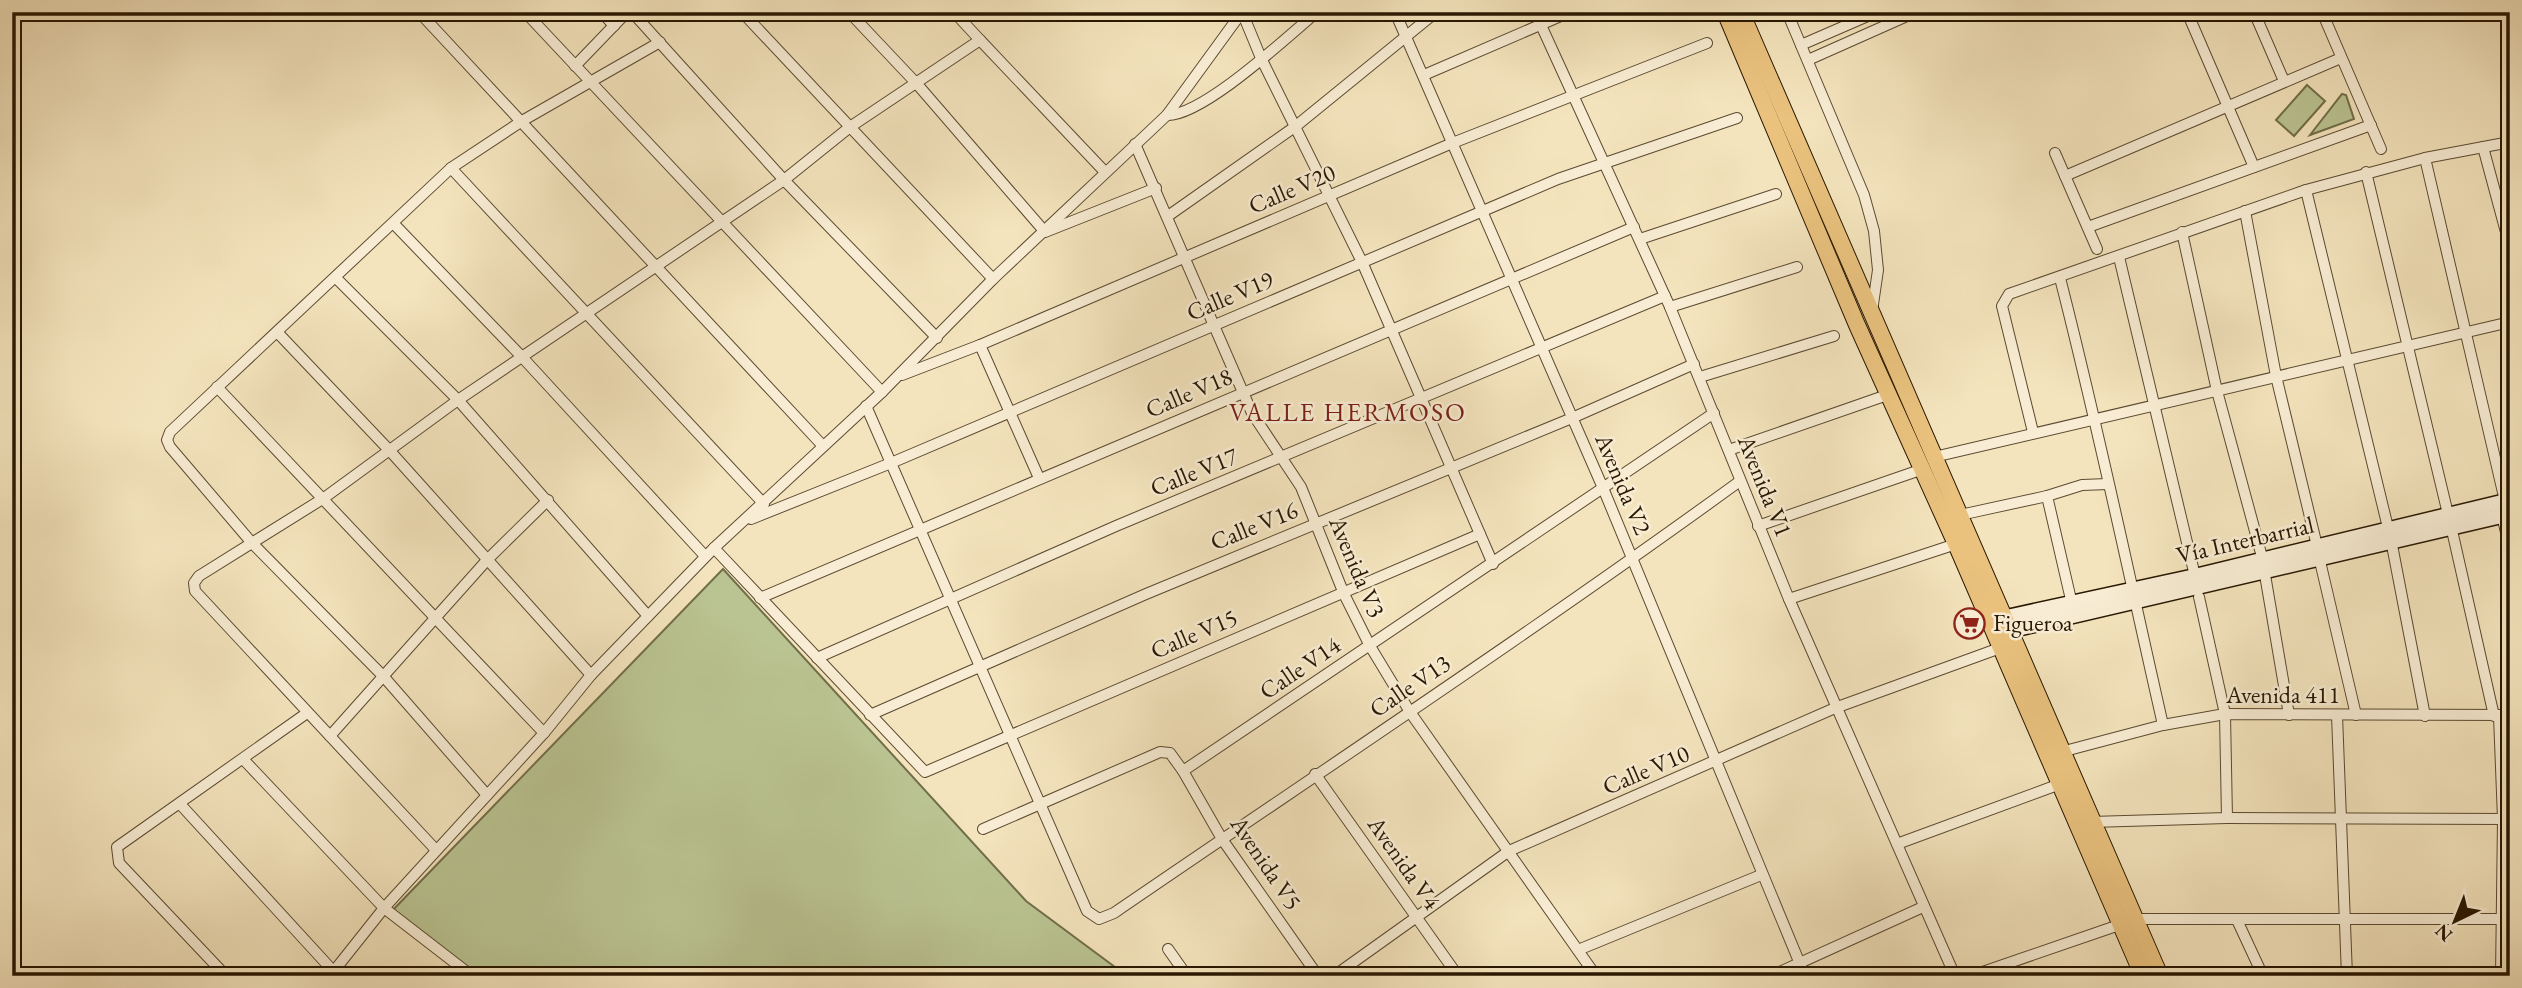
<svg xmlns="http://www.w3.org/2000/svg" width="2522" height="988" font-family="'EB Garamond',serif">
  <style>
    .green { fill: #bac492; stroke: #716e4a; stroke-width: 2 }
    .lines { fill: none; stroke-linecap: round; stroke-linejoin: round }
    .street-casing { stroke: #5b4a30; stroke-width: 12 }
    .secondary-casing { stroke: #281701; stroke-width: 17 }
    .primary-casing { stroke: #281701; stroke-width: 18 }
    .street { stroke: #f8edd4; stroke-width: 10 }
    .secondary { stroke: #f8edd4; stroke-width: 14 }
    .primary { stroke: #eac27e; stroke-width: 16 }
    .labels { text-anchor: middle; stroke-width: 5; stroke-linejoin: round; paint-order: stroke }
    .street-label { font-size: 24px; fill: #281701; stroke: #f8edd4 }
    .poi-label { font-size: 24px; fill: #281701; stroke: #f8edd4; text-anchor: start }
    .neighbourhood-label { font-size: 26px; letter-spacing: 2px; fill: #7a1f14; stroke: #f8edd4 }
  </style>
  <rect width="100%" height="100%" fill="#f4e4bd"/>
  <filter id="stains"><feTurbulence type="fractalNoise" baseFrequency=".00286" numOctaves="4"/><feColorMatrix values="0 0 0 0 .2 0 0 0 0 .09 0 0 0 0 .02 0 0 0 .5 -.17"/></filter>
  <radialGradient id="worn" r=".72"><stop offset=".6" stop-color="#630" stop-opacity="0"/><stop offset="1" stop-color="#630" stop-opacity=".3"/></radialGradient>
  <g class="green">
    <path d="M2307,85L2325,101L2294,136L2276,120Z"/>
    <path d="M2342,94L2346,95L2354,119L2310,135Z"/>
    <path d="M723,569L1026,901L1127,976H473L391,912Z"/>
  </g>
  <g class="lines">
    <defs>
      <g id="street">
        <path d="M419,12L823,446"/>
        <path d="M525,12L882,392"/>
        <path d="M602,12L614,26"/>
        <path d="M632,12L784,180L937,338"/>
        <path d="M742,12L993,279"/>
        <path d="M849,12L917,84L1045,232L1156,188"/>
        <path d="M954,12L980,40"/>
        <path d="M1242,12L1261,58L1362,262L1493,564"/>
        <path d="M1395,12L1603,488L1805,976"/>
        <path d="M1535,12L1670,307L1789,599L1955,976"/>
        <path d="M1787,12L1864,195L1874,231L1878,270L1872,311"/>
        <path d="M2187,12L2254,167"/>
        <path d="M2254,12L2284,81"/>
        <path d="M2322,12L2381,149"/>
        <path d="M1801,45L1877,12"/>
        <path d="M1808,60L1916,12"/>
        <path d="M575,66L627,12"/>
        <path d="M1424,75L1570,12"/>
        <path d="M1167,115C1203,116 1287,37 1317,12"/>
        <path d="M1135,144L1252,413L1301,487L1344,594L1370,646L1410,712L1596,976"/>
        <path d="M2483,147L2510,247"/>
        <path d="M2055,153L2097,249"/>
        <path d="M2425,158L2505,501"/>
        <path d="M451,168L764,504"/>
        <path d="M2366,172L2448,514"/>
        <path d="M2065,176L2341,58"/>
        <path d="M2306,190L2391,540L2425,716"/>
        <path d="M2245,211L2276,376L2317,546"/>
        <path d="M1168,216L1296,126L1436,12"/>
        <path d="M394,224L523,358L705,556"/>
        <path d="M2088,227L2371,125"/>
        <path d="M2182,232L2217,391L2262,557"/>
        <path d="M1640,239L1776,194"/>
        <path d="M2119,257L2195,576"/>
        <path d="M336,278L458,400L648,616"/>
        <path d="M2060,278C2098,426 2129,576 2163,725"/>
        <path d="M1670,307L1797,267"/>
        <path d="M277,332L390,451L591,675"/>
        <path d="M980,345L1039,478"/>
        <path d="M902,375L980,345L1450,144L1707,43"/>
        <path d="M1700,377L1834,336"/>
        <path d="M217,387L544,733"/>
        <path d="M866,406L1087,911L1099,919L1114,913C1323,770 1535,630 1740,481"/>
        <path d="M2033,432L2002,306L2009,294L2306,190L2425,158L2510,142"/>
        <path d="M1729,450L1890,394"/>
        <path d="M1934,457L2510,322"/>
        <path d="M2047,496L2072,604"/>
        <path d="M1960,515L2047,496L2082,485L2108,484"/>
        <path d="M2502,515L2510,550"/>
        <path d="M751,519L891,463L1558,179L1737,118"/>
        <path d="M1758,526L1923,469"/>
        <path d="M2451,526L2494,716"/>
        <path d="M714,548L925,772L1480,534"/>
        <path d="M2319,557L2356,715"/>
        <path d="M2264,569L2289,715"/>
        <path d="M760,598L1634,227"/>
        <path d="M1789,599L1956,544"/>
        <path d="M817,658L1116,526L1665,296"/>
        <path d="M870,715L1146,594L1572,418L1694,364"/>
        <path d="M2337,715L2347,976"/>
        <path d="M2499,716L2503,819L2501,976"/>
        <path d="M330,736L487,560L548,500"/>
        <path d="M2061,752L2163,725L2225,714L2510,715"/>
        <path d="M243,759L384,908L472,976"/>
        <path d="M1183,771L1222,839L1318,976"/>
        <path d="M1315,774L1458,976"/>
        <path d="M487,795L384,677L252,543L170,447L167,440L170,432L451,168L522,121L660,42"/>
        <path d="M180,804L334,972"/>
        <path d="M2227,818L2510,819"/>
        <path d="M2091,822L2227,818L2225,714L2199,597"/>
        <path d="M983,829L1160,752L1170,753L1183,771L1714,413"/>
        <path d="M1897,844L2060,784"/>
        <path d="M436,850L195,591L194,583L199,576L324,498L458,400L784,180L850,127L980,40L1105,172"/>
        <path d="M2136,919H2510"/>
        <path d="M2237,920L2263,976"/>
        <path d="M1168,949L1187,976"/>
        <path d="M1578,950L1761,875"/>
        <path d="M226,976L119,863L117,847L307,713"/>
        <path d="M330,976L384,908L544,733L591,675L714,548L882,392L993,279L1167,115L1242,12"/>
        <path d="M1334,976L1509,851L1835,708L2000,648"/>
        <path d="M1771,976L1923,907"/>
        <path d="M1971,976L2122,924"/>
      </g>
      <g id="secondary">
        <path d="M1993,620L2195,576L2510,500"/>
        <path d="M2000,633L2510,514"/>
      </g>
      <g id="primary">
        <path d="M1725,12L1857,325L1956,544L2143,976"/>
        <path d="M1741,12L2160,976"/>
      </g>
    </defs>
    <use href="#street" class="street-casing"/>
    <use href="#secondary" class="secondary-casing"/>
    <use href="#primary" class="primary-casing"/>
    <use href="#street" class="street"/>
    <use href="#secondary" class="secondary"/>
    <use href="#primary" class="primary"/>
  </g>
  <defs>
    <symbol id="supermarket-ring" viewBox="-11 -11 22 22"><circle r="9.5" fill="#f8edd4" stroke="#8f2418" stroke-width="1.5"/><path d="M-6-5.5h2.5l.6 2H6L4.5 2H-2.5L-4.4-4H-6ZM-1.5 3.2a1.3 1.3 0 1 0 .1 0ZM3 3.2a1.3 1.3 0 1 0 .1 0Z" fill="#8f2418"/></symbol>
  </defs>
  <g fill-rule="evenodd">
    <use href="#supermarket-ring" x="1952" y="606" width="35" height="35"/>
  </g>
  <g class="labels">
    <g class="street-label">
      <text transform="translate(1292 189) rotate(-23)" y="8">Calle V20</text>
      <text transform="translate(1230 296) rotate(-23)" y="8">Calle V19</text>
      <text transform="translate(1189 393) rotate(-23)" y="8">Calle V18</text>
      <text transform="translate(1194 472) rotate(-22)" y="8">Calle V17</text>
      <text transform="translate(1623 484) rotate(67)" y="8">Avenida V2</text>
      <text transform="translate(1765 486) rotate(68)" y="8">Avenida V1</text>
      <text transform="translate(1254 526) rotate(-22)" y="8">Calle V16</text>
      <text transform="translate(2245 540) rotate(-13)" y="8">Vía Interbarrial</text>
      <text transform="translate(1357 567) rotate(67)" y="8">Avenida V3</text>
      <text transform="translate(1194 634) rotate(-23)" y="8">Calle V15</text>
      <text transform="translate(1300 668) rotate(-34)" y="8">Calle V14</text>
      <text transform="translate(1410 686) rotate(-34)" y="8">Calle V13</text>
      <text x="2283" y="703">Avenida 411</text>
      <text transform="translate(1646 770) rotate(-23)" y="8">Calle V10</text>
      <text transform="translate(1266 863) rotate(56)" y="8">Avenida V5</text>
      <text transform="translate(1404 863) rotate(55)" y="8">Avenida V4</text>
    </g>
    <g class="poi-label">
      <text x="1993" y="631">Figueroa</text>
    </g>
    <g class="neighbourhood-label">
      <text x="1348" y="421">VALLE HERMOSO</text>
    </g>
  </g>
  <rect width="2522" height="988" fill="none" stroke="#f4e4bd" stroke-width="42"/>
  <rect x="14" y="14" width="2494" height="960" fill="none" stroke="#281701" stroke-width="3.5"/>
  <rect x="21" y="21" width="2480" height="946" fill="none" stroke="#281701" stroke-width="2"/>
  <g transform="translate(2455 921) rotate(223)" stroke="#f8edd4" stroke-width="5" paint-order="stroke">
  <path d="M0-5L12 26L0 18L-12 26Z" fill="#281701"/>
  <text y="-10" font-size="19" font-weight="bold" text-anchor="middle" fill="#281701">N</text>
  </g>
  <rect width="100%" height="100%" filter="url(#stains)"/>
  <rect width="100%" height="100%" fill="url(#worn)"/>
</svg>
